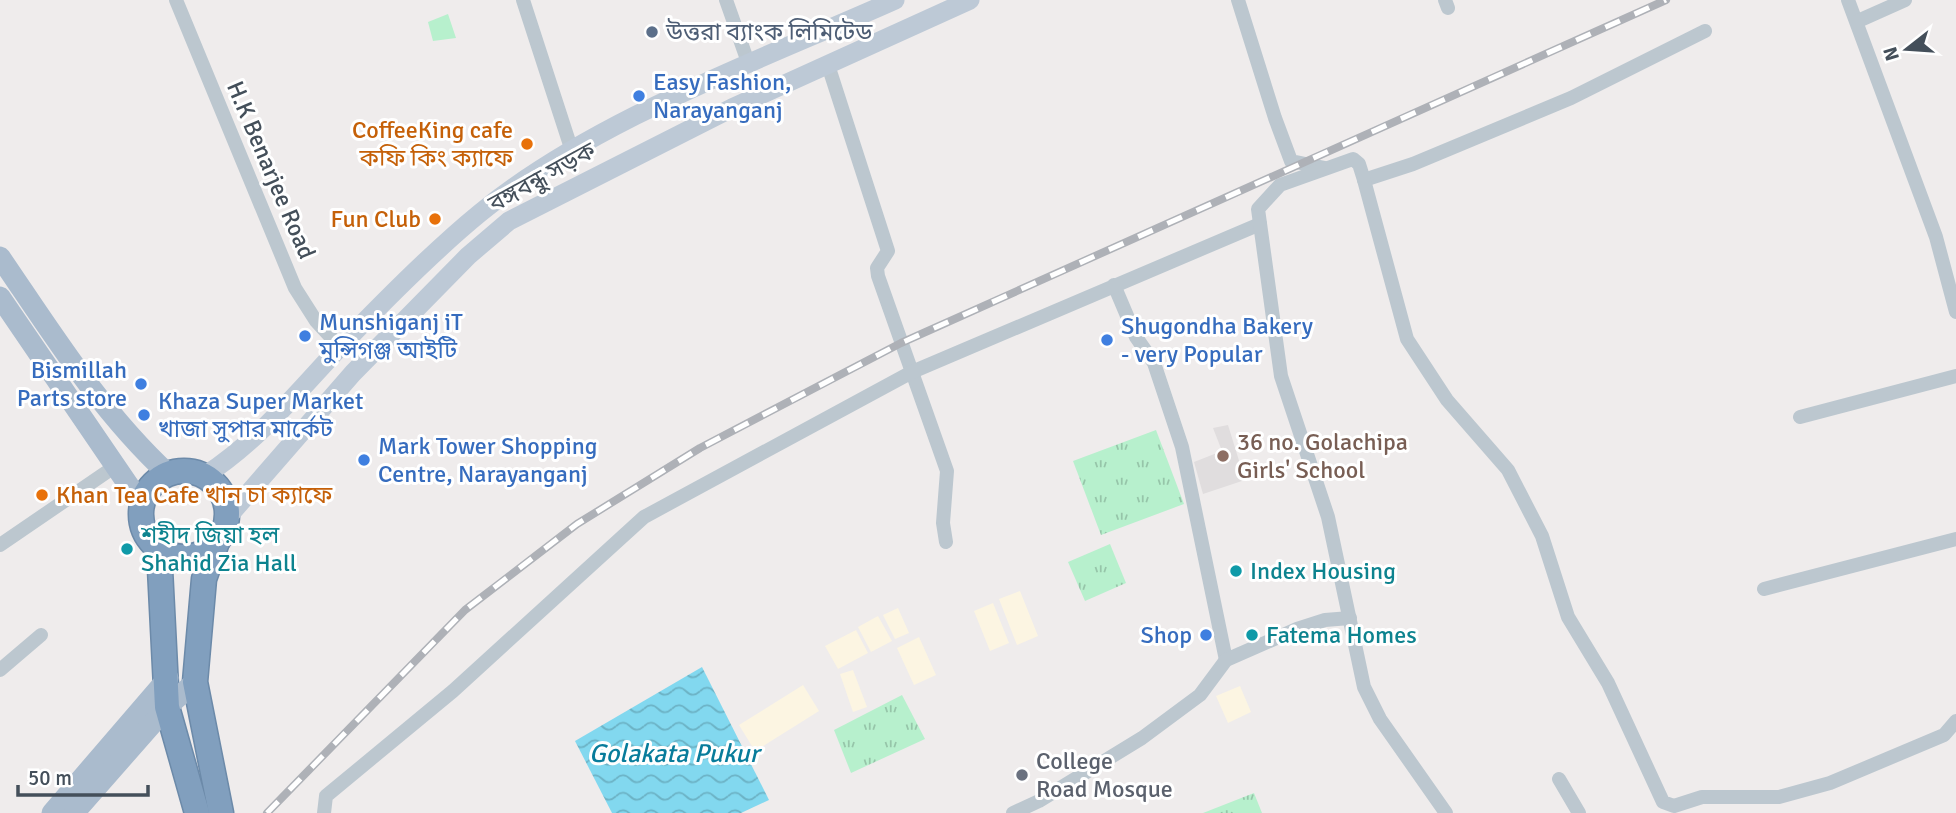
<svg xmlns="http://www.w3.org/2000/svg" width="1956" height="813" font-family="Signika,'Noto Sans Bengali',sans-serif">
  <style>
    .commercial { fill: #fcf5e2 }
    .education { fill: #e0ddde }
    .grass { fill: url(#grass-tufts) }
    .park { fill: #b7f0cd }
    .water { fill: url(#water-waves) }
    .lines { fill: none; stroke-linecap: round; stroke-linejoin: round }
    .highway-casing { stroke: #6c8aa9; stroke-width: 27 }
    .street { stroke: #bcc7cf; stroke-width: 14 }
    .secondary { stroke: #bdc9d6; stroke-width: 19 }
    .primary { stroke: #aabbcd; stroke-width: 21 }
    .highway { stroke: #819fbe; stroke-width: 24 }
    .rail-casing { stroke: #aeb1b7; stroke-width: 8 }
    .rail { stroke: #fff; stroke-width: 5; stroke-dasharray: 16; stroke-linecap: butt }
    .service-dot { fill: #5c6f8a; stroke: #fff; stroke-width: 2.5 }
    .shop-dot { fill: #3f7fe0; stroke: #fff; stroke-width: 2.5 }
    .food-dot { fill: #e8710a; stroke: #fff; stroke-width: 2.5 }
    .education-dot { fill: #8d6e63; stroke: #fff; stroke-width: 2.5 }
    .culture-dot { fill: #0f9aa8; stroke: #fff; stroke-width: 2.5 }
    .worship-dot { fill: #6b7280; stroke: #fff; stroke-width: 2.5 }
    .labels { text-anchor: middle; stroke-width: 6; stroke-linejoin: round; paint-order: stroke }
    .service-label { font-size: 24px; fill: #4e5e75; stroke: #fff; text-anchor: start }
    .shop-label { font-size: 24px; fill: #366cbe; stroke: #fff; text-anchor: start }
    .food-label { font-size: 24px; fill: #c56008; stroke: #fff; text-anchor: end }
    .street-label { font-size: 24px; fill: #444f5a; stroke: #fff }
    .education-label { font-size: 24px; fill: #785e54; stroke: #fff; text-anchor: start }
    .culture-label { font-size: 24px; fill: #0d838f; stroke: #fff; text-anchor: start }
    .worship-label { font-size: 24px; fill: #5b616d; stroke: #fff; text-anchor: start }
    .water-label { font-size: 26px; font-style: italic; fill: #087c9b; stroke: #fff }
  </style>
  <defs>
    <pattern id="grass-tufts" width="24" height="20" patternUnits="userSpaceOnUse" patternTransform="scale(1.75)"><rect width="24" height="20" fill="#b7f0cd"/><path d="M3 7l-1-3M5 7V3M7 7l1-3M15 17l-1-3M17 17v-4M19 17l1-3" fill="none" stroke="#96c5a9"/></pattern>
    <pattern id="water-waves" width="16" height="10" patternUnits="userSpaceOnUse" patternTransform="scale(1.75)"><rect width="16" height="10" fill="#82d8ef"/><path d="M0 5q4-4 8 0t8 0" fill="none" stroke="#6cb2c5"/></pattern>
  </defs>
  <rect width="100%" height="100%" fill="#efecec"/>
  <g class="commercial">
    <path d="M1020,591L1038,636L1017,645L999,599Z"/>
    <path d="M993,603L1009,643L990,651L974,611Z"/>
    <path d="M898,608L909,633L895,639L883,615Z"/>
    <path d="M878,616L892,641L871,652L858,627Z"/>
    <path d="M856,630L868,653L838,669L825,646Z"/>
    <path d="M919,637L936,675L914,685L897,648Z"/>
    <path d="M853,670L867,707L853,712L840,674Z"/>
    <path d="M803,685L819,711L755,751L739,725Z"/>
    <path d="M1240,686L1251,712L1228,723L1216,696Z"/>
  </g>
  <path class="education" d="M1228,425L1245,480L1203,494L1194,462L1222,451L1213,428Z"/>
  <g class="grass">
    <path d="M1156,430L1184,504L1101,535L1073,461Z"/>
    <path d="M1110,544L1126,583L1085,601L1068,562Z"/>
    <path d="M902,695L925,739L851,773L834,730Z"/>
    <path d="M1254,793L1262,813H1203Z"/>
  </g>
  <path class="park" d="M448,14L456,38L433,41L428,22Z"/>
  <path class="water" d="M702,667L769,800L741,813H612L575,741Z"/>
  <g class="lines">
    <defs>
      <g id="highway">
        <circle cx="184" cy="514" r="43"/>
        <path d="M217,542L204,579L195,682L221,813"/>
        <path d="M159,549L167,707L197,813"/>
      </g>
    </defs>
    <use href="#highway" class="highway-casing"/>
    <g class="street">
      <path d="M176,0L295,288L316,321L340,347"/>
      <path d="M523,0L572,151"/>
      <path d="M726,0L749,65"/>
      <path d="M1238,0L1275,118L1291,161L1325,168"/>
      <path d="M1445,0L1448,8"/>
      <path d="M1848,0L1936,237L1956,312"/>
      <path d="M1858,21L1905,0"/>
      <path d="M828,65L888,251L877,268L878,276L947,471L943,523L946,542"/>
      <path d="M1364,180L1413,164L1571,98L1705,31"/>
      <path d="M1114,285L1136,337L1154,363L1182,447L1226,660"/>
      <path d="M1800,417L1956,376"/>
      <path d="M0,545L117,465"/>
      <path d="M1764,589L1956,539"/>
      <path d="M0,670L41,635"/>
      <path d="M1559,779L1579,813"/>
      <path d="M324,813L326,796L453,691L644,517L912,372L1260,224"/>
      <path d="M1013,813L1039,801L1142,738L1200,695L1226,660L1297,629L1325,620L1350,618"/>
      <path d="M1446,813L1380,719L1364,687L1328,517L1281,376L1258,209L1280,185L1353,159L1359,164L1364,180L1407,339L1447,400L1508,470L1542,536L1568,617L1608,683L1663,802L1674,806L1702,797H1779L1830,783L1944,735L1956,721"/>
    </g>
    <g class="secondary">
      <path d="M204,476C257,442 295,395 338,349C382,303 431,253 480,213C593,120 761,60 895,0"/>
      <path d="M226,519L353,373L468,256L509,221L732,108L970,0"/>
    </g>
    <g class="primary">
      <path d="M0,257C52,333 100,411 168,474"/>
      <path d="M0,297L142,505"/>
      <path d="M52,813L168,678"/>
      <path d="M74,813L167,707L195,682"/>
    </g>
    <use href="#highway" class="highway"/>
    <defs>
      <path id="rail" d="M267,813L465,610L577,524L700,448L901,343L1666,0"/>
    </defs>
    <use href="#rail" class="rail-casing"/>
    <use href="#rail" class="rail"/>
  </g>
  <circle class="service-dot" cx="652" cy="32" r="7"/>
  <g class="shop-dot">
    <circle cx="639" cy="96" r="7"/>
    <circle cx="305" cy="336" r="7"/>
    <circle cx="1107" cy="340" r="7"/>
    <circle cx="141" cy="384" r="7"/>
    <circle cx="144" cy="415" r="7"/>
    <circle cx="364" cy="460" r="7"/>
    <circle cx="1206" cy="635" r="7"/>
  </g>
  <g class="food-dot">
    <circle cx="527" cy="144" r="7"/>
    <circle cx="435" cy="219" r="7"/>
    <circle cx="42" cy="495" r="7"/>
  </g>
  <circle class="education-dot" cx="1223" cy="456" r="7"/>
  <g class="culture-dot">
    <circle cx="127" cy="549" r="7"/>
    <circle cx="1236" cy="571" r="7"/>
    <circle cx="1252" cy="635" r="7"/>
  </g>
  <circle class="worship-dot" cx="1022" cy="775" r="7"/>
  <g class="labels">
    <g class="service-label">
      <text x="666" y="40">উত্তরা ব্যাংক লিমিটেড</text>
    </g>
    <g class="shop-label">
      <text x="653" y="90">Easy Fashion,<tspan x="653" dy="28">Narayanganj</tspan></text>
      <text x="319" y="330">Munshiganj iT<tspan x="319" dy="28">মুন্সিগঞ্জ আইটি</tspan></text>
      <text x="1121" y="334">Shugondha Bakery<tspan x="1121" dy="28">- very Popular</tspan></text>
      <text x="127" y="378" text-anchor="end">Bismillah<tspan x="127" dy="28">Parts store</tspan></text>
      <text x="158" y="409">Khaza Super Market<tspan x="158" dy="28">খাজা সুপার মার্কেট</tspan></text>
      <text x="378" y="454">Mark Tower Shopping<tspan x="378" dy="28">Centre, Narayanganj</tspan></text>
      <text x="1192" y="643" text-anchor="end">Shop</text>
    </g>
    <g class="food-label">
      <text x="513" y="138">CoffeeKing cafe<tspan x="513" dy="28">কফি কিং ক্যাফে</tspan></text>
      <text x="421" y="227">Fun Club</text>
      <text x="56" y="503" text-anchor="start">Khan Tea Cafe খান চা ক্যাফে</text>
    </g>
    <g class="street-label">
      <text transform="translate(271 170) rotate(67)" y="8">H.K Benarjee Road</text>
      <text transform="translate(542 177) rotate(-29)" y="8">বঙ্গবন্ধু সড়ক</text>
    </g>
    <g class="education-label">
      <text x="1237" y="450">36 no. Golachipa<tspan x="1237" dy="28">Girls' School</tspan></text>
    </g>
    <g class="culture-label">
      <text x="141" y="543">শহীদ জিয়া হল<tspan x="141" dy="28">Shahid Zia Hall</tspan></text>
      <text x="1250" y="579">Index Housing</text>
      <text x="1266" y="643">Fatema Homes</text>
    </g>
    <g class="worship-label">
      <text x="1036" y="769">College<tspan x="1036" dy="28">Road Mosque</tspan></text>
    </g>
    <g class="water-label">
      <text x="674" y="762">Golakata Pukur</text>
    </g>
  </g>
  <g transform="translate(1907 49) rotate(253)" stroke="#ffffff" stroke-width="5" paint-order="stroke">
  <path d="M0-5L12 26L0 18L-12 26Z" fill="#444f5a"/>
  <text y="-10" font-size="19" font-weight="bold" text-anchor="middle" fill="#444f5a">N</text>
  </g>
  <path d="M18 785v10h130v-10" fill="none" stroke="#444f5a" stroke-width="3.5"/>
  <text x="28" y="785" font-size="21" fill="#444f5a" stroke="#ffffff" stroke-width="5" paint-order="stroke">50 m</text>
</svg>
